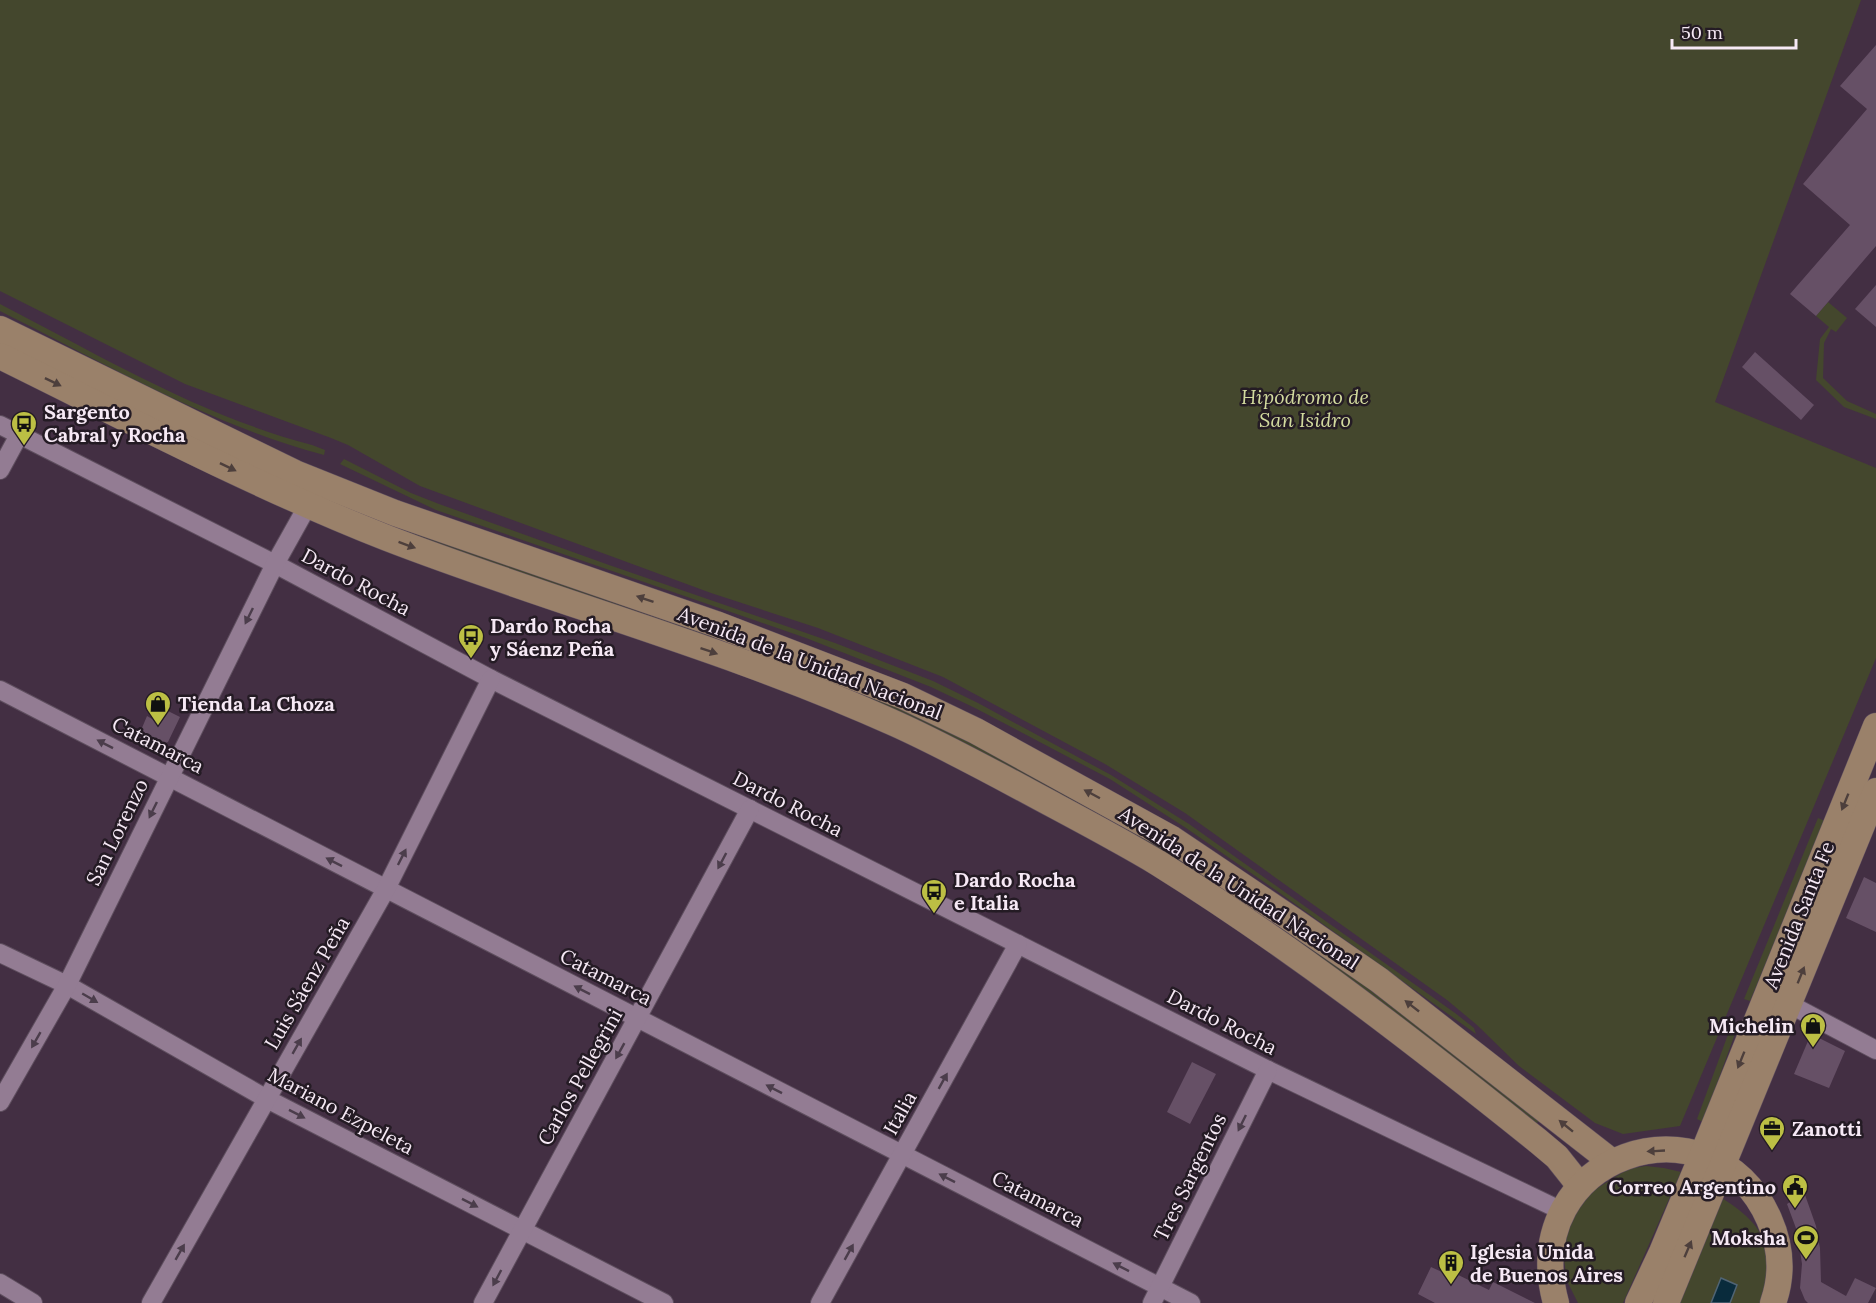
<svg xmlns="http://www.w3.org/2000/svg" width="1876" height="1303" font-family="Lora,serif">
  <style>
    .green { fill: #44472d }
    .water { fill: #092b3c; stroke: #506474; stroke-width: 1.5 }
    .building { fill: #665066 }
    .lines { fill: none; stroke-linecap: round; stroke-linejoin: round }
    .minor-casing { stroke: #5e4e5e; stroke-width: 20 }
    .secondary-casing { stroke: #5e4e5e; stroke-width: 27 }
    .minor { stroke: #937c93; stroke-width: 18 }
    .secondary { stroke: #9a816a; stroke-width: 26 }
    .oneway { fill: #4d3f3c }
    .oneway2 { fill: #4b3d4b }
    .labels { text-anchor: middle; stroke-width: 5; stroke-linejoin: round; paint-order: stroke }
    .park-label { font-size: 20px; font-style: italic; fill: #d2da9e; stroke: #241b24 }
    .poi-label { font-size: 20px; font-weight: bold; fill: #f6e9f5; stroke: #241b24; text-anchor: start }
    .street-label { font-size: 20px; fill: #f6e9f5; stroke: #241b24 }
  </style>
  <rect width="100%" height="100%" fill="#432f43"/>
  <g class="green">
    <path d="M0,0H1861L1715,402L1876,468V658L1680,1126L1623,1134L1595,1123L1519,1066L1477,1025L1447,1000L1185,813L1105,764L943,677L818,628L711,593L420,486L348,445L331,438L185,384L0,291Z"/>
    <path d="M1828,302L1847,318L1836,332L1831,329L1824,343L1823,378L1847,401L1876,414V419L1844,407L1816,380L1820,339L1829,327L1816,316Z"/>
    <path d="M0,304C101,356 201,416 312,445L325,450L324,455C206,423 108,365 0,311Z"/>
    <path d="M344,459L411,493L439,504L609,565L835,643L933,681L978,703L1111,775L1189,824L1455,1013L1474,1028L1476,1034L1277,891L1186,828L1110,779L975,708L931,687L806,638L436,510L340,464Z"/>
    <path d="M350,508L900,703L1127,822L1377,993L1540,1119L1535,1126L1081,810L469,562L349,511Z"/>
    <path d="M1818,818L1825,821L1750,1001L1744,999Z"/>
    <path d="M1730,1029L1736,1031L1703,1122L1697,1119Z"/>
    <path d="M1646,1166L1664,1168L1681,1172L1623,1303H1578L1567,1281L1562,1245L1583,1197L1628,1169Z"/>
    <path d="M1720,1197C1740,1209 1762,1226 1767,1250C1770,1266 1768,1286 1768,1303H1676Z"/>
  </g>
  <path class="water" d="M1721,1278L1737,1285L1730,1303H1711Z"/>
  <g class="building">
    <path d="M1876,45V246L1816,316L1790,294L1850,225L1803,184L1867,109L1840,86Z"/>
    <path d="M1876,285V327L1855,309Z"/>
    <path d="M1755,352L1814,405L1801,420L1742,367Z"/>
    <path d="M160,707L180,717L168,742L160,745L139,735L147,716L154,720Z"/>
    <path d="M1864,877L1876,883V932L1846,918Z"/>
    <path d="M1811,1034L1845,1051L1829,1088L1794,1074Z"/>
    <path d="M1192,1062L1216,1074L1190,1124L1167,1112Z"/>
    <path d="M1804,1192L1816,1226L1820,1248L1821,1282L1846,1296L1855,1278L1876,1288L1868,1303H1808L1805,1300L1800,1288L1802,1264L1797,1231L1787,1204Z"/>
    <path d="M1431,1267L1442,1272L1444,1268L1489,1290L1493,1282L1535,1303H1435L1418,1294Z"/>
  </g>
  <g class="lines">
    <defs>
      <g id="minor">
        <path d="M0,425L275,564L491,679L1268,1070L1562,1211"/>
        <path d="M0,470L19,435"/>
        <path d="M0,690L1191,1303"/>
        <path d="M0,953L67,985L267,1099L664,1303"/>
        <path d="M1789,1004L1876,1050"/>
        <path d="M0,1102L67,985L275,564L313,496"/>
        <path d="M0,1283L33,1303"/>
        <path d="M151,1303L386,889L491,679"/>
        <path d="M483,1303L750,809"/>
        <path d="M820,1303L1018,944"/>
        <path d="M1152,1303L1268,1070"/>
      </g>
      <g id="secondary">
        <path d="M0,329L295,473L395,513L716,624L903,696L976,731L1172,839L1294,921L1379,980L1612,1162"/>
        <path d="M0,356C128,419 255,486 387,538C555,603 731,649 896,724C938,743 979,765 1020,787C1066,812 1113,836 1158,863C1291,946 1416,1043 1538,1141L1557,1157L1580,1186"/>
        <path d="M1556,1303C1515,1154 1712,1090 1769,1219C1781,1246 1783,1275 1773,1303"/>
        <path d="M1638,1303L1662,1252L1702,1156L1876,726"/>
        <path d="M1666,1303L1876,791"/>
      </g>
    </defs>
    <use href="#minor" class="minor-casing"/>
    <use href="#secondary" class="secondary-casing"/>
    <use href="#minor" class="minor"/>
    <use href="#secondary" class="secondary"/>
  </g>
  <defs><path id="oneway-solid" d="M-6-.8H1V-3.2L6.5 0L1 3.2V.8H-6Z" transform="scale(1.5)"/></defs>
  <g class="oneway">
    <use href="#oneway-solid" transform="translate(53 382) rotate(26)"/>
    <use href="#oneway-solid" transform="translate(228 467) rotate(26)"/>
    <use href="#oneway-solid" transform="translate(407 545) rotate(20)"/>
    <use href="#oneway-solid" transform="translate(645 599) rotate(-161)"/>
    <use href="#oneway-solid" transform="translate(709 651) rotate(19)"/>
    <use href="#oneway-solid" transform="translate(1092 794) rotate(-152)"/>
    <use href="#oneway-solid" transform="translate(1845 802) rotate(112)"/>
    <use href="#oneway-solid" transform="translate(1801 975) rotate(-68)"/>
    <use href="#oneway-solid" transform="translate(1412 1006) rotate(-142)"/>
    <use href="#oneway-solid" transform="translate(1741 1060) rotate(112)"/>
    <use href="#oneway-solid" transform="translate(1566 1126) rotate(-141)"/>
    <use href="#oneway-solid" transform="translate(1656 1151) rotate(177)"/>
    <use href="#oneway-solid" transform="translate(1688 1249) rotate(-67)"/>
  </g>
  <g class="oneway2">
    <use href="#oneway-solid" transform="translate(249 616) rotate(116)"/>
    <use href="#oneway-solid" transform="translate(105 744) rotate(-153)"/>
    <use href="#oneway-solid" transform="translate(153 810) rotate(116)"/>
    <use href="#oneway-solid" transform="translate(402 857) rotate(-63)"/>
    <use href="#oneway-solid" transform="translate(722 861) rotate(118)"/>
    <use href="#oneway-solid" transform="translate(334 862) rotate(-153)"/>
    <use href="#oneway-solid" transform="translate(582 990) rotate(-153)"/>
    <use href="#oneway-solid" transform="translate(90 998) rotate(30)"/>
    <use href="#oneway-solid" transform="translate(36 1040) rotate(120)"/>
    <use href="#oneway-solid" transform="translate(297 1046) rotate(-60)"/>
    <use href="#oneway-solid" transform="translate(620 1051) rotate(119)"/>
    <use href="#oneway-solid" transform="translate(943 1081) rotate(-61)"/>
    <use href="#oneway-solid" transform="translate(774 1089) rotate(-153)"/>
    <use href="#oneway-solid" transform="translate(297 1114) rotate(27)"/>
    <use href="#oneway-solid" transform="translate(1242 1123) rotate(116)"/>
    <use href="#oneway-solid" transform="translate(947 1178) rotate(-153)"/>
    <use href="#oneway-solid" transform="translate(470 1203) rotate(27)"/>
    <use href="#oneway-solid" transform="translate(180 1252) rotate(-60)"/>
    <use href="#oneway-solid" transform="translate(849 1252) rotate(-61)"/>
    <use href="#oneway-solid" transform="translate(1121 1267) rotate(-153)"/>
    <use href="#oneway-solid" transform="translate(497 1278) rotate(118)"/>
  </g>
  <defs>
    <symbol id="bus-pin" viewBox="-11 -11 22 30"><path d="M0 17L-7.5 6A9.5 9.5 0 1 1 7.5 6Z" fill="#bcbf44" stroke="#241b24"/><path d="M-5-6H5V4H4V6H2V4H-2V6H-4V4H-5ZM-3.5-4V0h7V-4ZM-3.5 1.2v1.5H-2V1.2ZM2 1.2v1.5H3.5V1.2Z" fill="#111"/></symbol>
    <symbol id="shop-pin" viewBox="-11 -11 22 30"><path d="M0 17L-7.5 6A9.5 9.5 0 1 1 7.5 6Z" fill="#bcbf44" stroke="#241b24"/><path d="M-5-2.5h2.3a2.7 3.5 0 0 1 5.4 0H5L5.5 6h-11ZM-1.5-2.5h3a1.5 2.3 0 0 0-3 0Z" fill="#111"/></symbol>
    <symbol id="office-pin" viewBox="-11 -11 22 30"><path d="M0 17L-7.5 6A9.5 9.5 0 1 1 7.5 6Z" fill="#bcbf44" stroke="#241b24"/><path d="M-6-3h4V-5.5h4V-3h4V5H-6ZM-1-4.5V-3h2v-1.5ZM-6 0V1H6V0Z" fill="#111"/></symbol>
    <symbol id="civic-pin" viewBox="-11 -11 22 30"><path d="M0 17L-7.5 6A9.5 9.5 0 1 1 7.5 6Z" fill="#bcbf44" stroke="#241b24"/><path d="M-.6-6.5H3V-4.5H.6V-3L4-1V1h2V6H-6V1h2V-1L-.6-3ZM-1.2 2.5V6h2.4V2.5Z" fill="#111"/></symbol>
    <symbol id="stadium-pin" viewBox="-11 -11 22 30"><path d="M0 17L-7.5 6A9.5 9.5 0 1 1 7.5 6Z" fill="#bcbf44" stroke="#241b24"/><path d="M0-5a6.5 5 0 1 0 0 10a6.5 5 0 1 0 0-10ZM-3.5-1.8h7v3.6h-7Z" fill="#111"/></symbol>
    <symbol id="building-pin" viewBox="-11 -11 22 30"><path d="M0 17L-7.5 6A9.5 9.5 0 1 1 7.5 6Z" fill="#bcbf44" stroke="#241b24"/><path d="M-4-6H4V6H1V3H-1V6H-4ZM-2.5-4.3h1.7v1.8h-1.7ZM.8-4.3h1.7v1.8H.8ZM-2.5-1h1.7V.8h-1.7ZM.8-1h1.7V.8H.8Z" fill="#111"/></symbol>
  </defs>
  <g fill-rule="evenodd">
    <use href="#bus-pin" x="9" y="409" width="30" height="40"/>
    <use href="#bus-pin" x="456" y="622" width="30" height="40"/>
    <use href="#shop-pin" x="143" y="689" width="30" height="40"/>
    <use href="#bus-pin" x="919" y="877" width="30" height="40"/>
    <use href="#shop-pin" x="1798" y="1011" width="30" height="40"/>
    <use href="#office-pin" x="1757" y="1114" width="30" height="40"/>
    <use href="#civic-pin" x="1780" y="1172" width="30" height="40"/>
    <use href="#stadium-pin" x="1791" y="1223" width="30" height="40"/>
    <use href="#building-pin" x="1436" y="1248" width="30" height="40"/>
  </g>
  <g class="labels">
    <g class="park-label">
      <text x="1305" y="404">Hipódromo de<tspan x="1305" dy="23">San Isidro</tspan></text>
    </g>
    <g class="poi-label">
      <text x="44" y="419">Sargento<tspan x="44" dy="23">Cabral y Rocha</tspan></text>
      <text x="490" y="633">Dardo Rocha<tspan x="490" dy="23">y Sáenz Peña</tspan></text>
      <text x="178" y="711">Tienda La Choza</text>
      <text x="954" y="887">Dardo Rocha<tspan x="954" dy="23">e Italia</tspan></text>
      <text x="1794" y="1033" text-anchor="end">Michelin</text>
      <text x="1792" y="1136">Zanotti</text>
      <text x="1776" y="1194" text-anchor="end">Correo Argentino</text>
      <text x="1786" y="1245" text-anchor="end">Moksha</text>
      <text x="1470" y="1259">Iglesia Unida<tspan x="1470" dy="23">de Buenos Aires</tspan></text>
    </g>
    <g class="street-label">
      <text transform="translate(356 582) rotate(28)" y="7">Dardo Rocha</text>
      <text transform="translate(810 663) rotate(21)" y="7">Avenida de la Unidad Nacional</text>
      <text transform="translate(158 745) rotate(27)" y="7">Catamarca</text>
      <text transform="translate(788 804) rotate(27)" y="7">Dardo Rocha</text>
      <text transform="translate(117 832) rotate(-64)" y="7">San Lorenzo</text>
      <text transform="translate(1239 888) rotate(33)" y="7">Avenida de la Unidad Nacional</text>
      <text transform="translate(1799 915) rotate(-68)" y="7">Avenida Santa Fe</text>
      <text transform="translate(606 977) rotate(27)" y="7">Catamarca</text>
      <text transform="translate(307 983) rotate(-60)" y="7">Luis Sáenz Peña</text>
      <text transform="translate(1222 1022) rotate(27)" y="7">Dardo Rocha</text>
      <text transform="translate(580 1077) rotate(-61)" y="7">Carlos Pellegrini</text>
      <text transform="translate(341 1111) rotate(28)" y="7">Mariano Ezpeleta</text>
      <text transform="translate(900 1113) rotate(-61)" y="7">Italia</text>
      <text transform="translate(1190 1177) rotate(-64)" y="7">Tres Sargentos</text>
      <text transform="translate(1038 1199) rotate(27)" y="7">Catamarca</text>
    </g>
  </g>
  <path d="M1672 39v9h124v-9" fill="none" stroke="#f6e9f5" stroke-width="3"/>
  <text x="1681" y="39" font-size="18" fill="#f6e9f5" stroke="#241b24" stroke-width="4.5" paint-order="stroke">50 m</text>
</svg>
